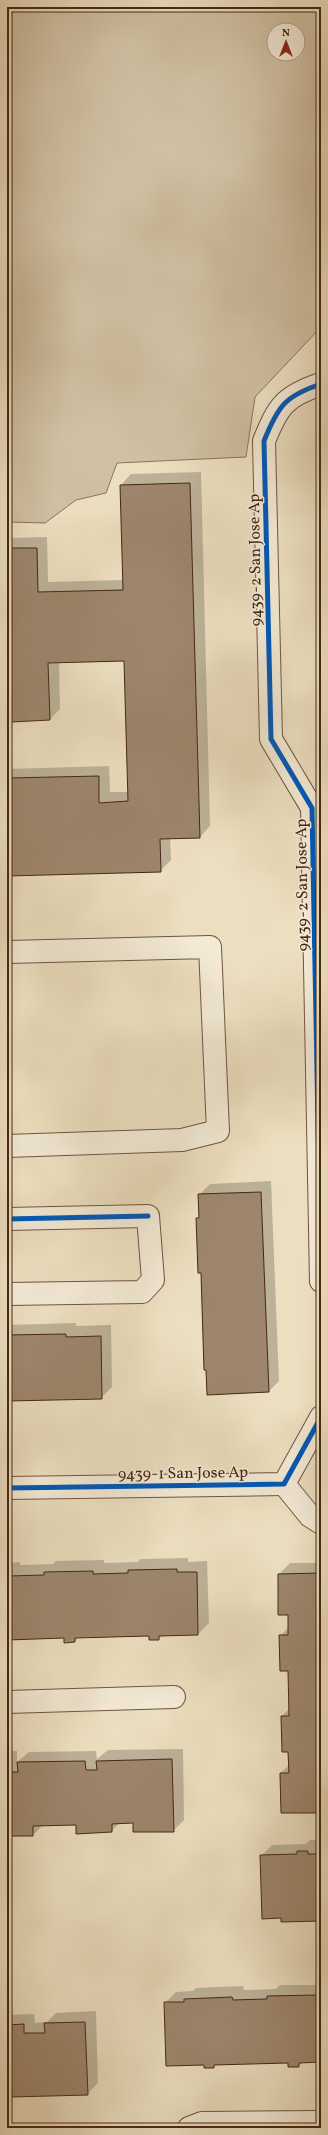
<svg xmlns="http://www.w3.org/2000/svg" width="328" height="2135" font-family="Vollkorn,serif">
  <style>
    .green { fill: #d0c0a3; stroke: #8c735c; fill-rule: evenodd }
    .shadow { fill: #0003 }
    .building { fill: #9d866d; stroke: #472614 }
    .lines { fill: none; stroke-linecap: round; stroke-linejoin: round }
    .minor-casing { stroke: #70543f; stroke-width: 24 }
    .minor { stroke: #f3ead6; stroke-width: 22 }
    .cycleway-casing { stroke: #f3ead6; stroke-width: 8 }
    .cycleway { stroke: #0057b8; stroke-width: 5 }
    .labels { text-anchor: middle; stroke-width: 3; stroke-linejoin: round; paint-order: stroke }
    .street-label { font-size: 16px; fill: #472614; stroke: #f3ead6 }
  </style>
  <rect width="100%" height="100%" fill="#ecdfc0"/>
  <filter id="stains"><feTurbulence type="fractalNoise" baseFrequency=".005" numOctaves="4"/><feColorMatrix values="0 0 0 0 .2 0 0 0 0 .09 0 0 0 0 .02 0 0 0 .5 -.17"/></filter>
  <radialGradient id="worn" r=".72"><stop offset=".6" stop-color="#630" stop-opacity="0"/><stop offset="1" stop-color="#630" stop-opacity=".3"/></radialGradient>
  <path class="green" d="M7,7H321V327L255,397L246,457L117,463L106,493L76,500L45,523L7,522ZM274,30H298V54H274Z"/>
  <g class="shadow">
    <path d="M201,472L210,826L200,837H170L171,860L160,871L7,875V769L109,766L110,792H129L125,660L59,661L60,709L50,719L11,664H7V542L11,538L47,537L48,582L123,580L121,485L131,474Z"/>
    <path d="M271,1181L279,1381L269,1391L202,1272L197,1219L200,1216L199,1195L210,1184Z"/>
    <path d="M76,1323V1326L111,1325L112,1387L101,1398L7,1400V1325Z"/>
    <path d="M188,1558V1562L207,1561L209,1623L198,1634L163,1635L159,1638L150,1635L79,1637L75,1641L65,1637L7,1639V1563L20,1562V1565L53,1564L56,1561L104,1560V1563L137,1562L141,1559Z"/>
    <path d="M290,1563H321V1812L281,1773L290,1764L289,1751L282,1716L290,1708L289,1670L280,1636L289,1627V1614L279,1574Z"/>
    <path d="M183,1749L184,1820L173,1831L134,1822H120L111,1832L77,1824L43,1825L33,1835H7V1751H17V1762L29,1752L96,1751L97,1759L108,1750Z"/>
    <path d="M310,1840H318V1844L321,1843V1920L282,1917L261,1856L272,1845L306,1844Z"/>
    <path d="M280,1985H321V2061L303,2062L298,2066L289,2062L217,2064L213,2067L205,2064L165,2003L176,1992L193,1991L196,1988L243,1986L244,1990L276,1989Z"/>
    <path d="M96,2011L98,2083L87,2094L12,2087L7,2090V2015L34,2014L35,2023L47,2022L56,2013Z"/>
  </g>
  <g class="building">
    <path d="M190,483L200,838L160,839L161,872L7,876V778L99,776V803L128,801L124,661L48,663L50,720L11,722L10,665H7V548H37L38,592L123,590L120,485Z"/>
    <path d="M319,485H321V561Z"/>
    <path d="M261,1192L269,1392L207,1395L206,1370H204L201,1273H198L196,1218H199L198,1194Z"/>
    <path d="M66,1334V1337L101,1336L102,1399L7,1401V1335Z"/>
    <path d="M177,1569V1572H197L198,1635L159,1636V1640H149V1636L75,1638V1642L64,1643V1638L7,1640V1573L9,1576L44,1575V1572L93,1571V1574L128,1573V1570Z"/>
    <path d="M321,1573V1813H281L280,1773H289L288,1752H282L281,1716H289L288,1671H280L279,1635H288V1615H278V1574Z"/>
    <path d="M172,1759L174,1832H133V1823L112,1824V1832L76,1834V1825L33,1826V1836H7V1772H18L17,1762L85,1761L86,1770H97L96,1761Z"/>
    <path d="M297,1851H308V1854H321V1921L281,1922V1918L262,1919L260,1855L297,1854Z"/>
    <path d="M317,1995V1998H321V2062L299,2063V2067H288V2063L214,2065V2068H204V2065L166,2066L164,2002H184V1999L232,1997L233,2000L267,1999V1996Z"/>
    <path d="M85,2022L88,2095L11,2097V2088H7V2025L24,2024V2033H45L44,2023Z"/>
  </g>
  <g class="lines">
    <defs>
      <g id="minor">
        <path d="M321,384C285,396 278,406 264,441L271,739L312,808L321,1281"/>
        <path d="M7,952L210,947L218,1131L182,1140L7,1146"/>
        <path d="M7,1219L148,1216L153,1280L142,1292L7,1294"/>
        <path d="M284,1484L310,1516L321,1523"/>
        <path d="M7,1488L284,1484L321,1417"/>
        <path d="M7,1702L174,1697"/>
        <path d="M189,2128L202,2123L321,2122"/>
      </g>
    </defs>
    <use href="#minor" class="minor-casing"/>
    <use href="#minor" class="minor"/>
    <defs>
      <g id="cycleway">
        <path d="M321,384C285,396 278,406 264,441L271,739L312,808L321,1281"/>
        <path d="M7,1219L148,1216"/>
        <path d="M7,1488L284,1484L321,1417"/>
      </g>
    </defs>
    <use href="#cycleway" class="cycleway-casing"/>
    <use href="#cycleway" class="cycleway"/>
  </g>
  <g class="labels">
    <g class="street-label">
      <text transform="translate(254 560) rotate(-91)" y="6">9439-2 San Jose Ap</text>
      <text transform="translate(301 885) rotate(-91)" y="6">9439-2 San Jose Ap</text>
      <text transform="translate(183 1472) rotate(-1)" y="6">9439-1 San Jose Ap</text>
    </g>
  </g>
  <rect width="328" height="2135" fill="none" stroke="#ecdfc0" stroke-width="24"/>
  <rect x="8" y="8" width="312" height="2119" fill="none" stroke="#472614" stroke-width="2"/>
  <rect x="12" y="12" width="304" height="2111" fill="none" stroke="#472614"/>
  <g transform="translate(286 42)"><circle r="19" fill="#f3ead6" stroke="#ae9c88"/>
  <path d="M0-3L7 15L0 10L-7 15Z" fill="#8f2418"/>
  <text y="-6" font-size="11" font-weight="bold" text-anchor="middle" fill="#472614">N</text>
  </g>
  <rect width="100%" height="100%" filter="url(#stains)"/>
  <rect width="100%" height="100%" fill="url(#worn)"/>
</svg>
